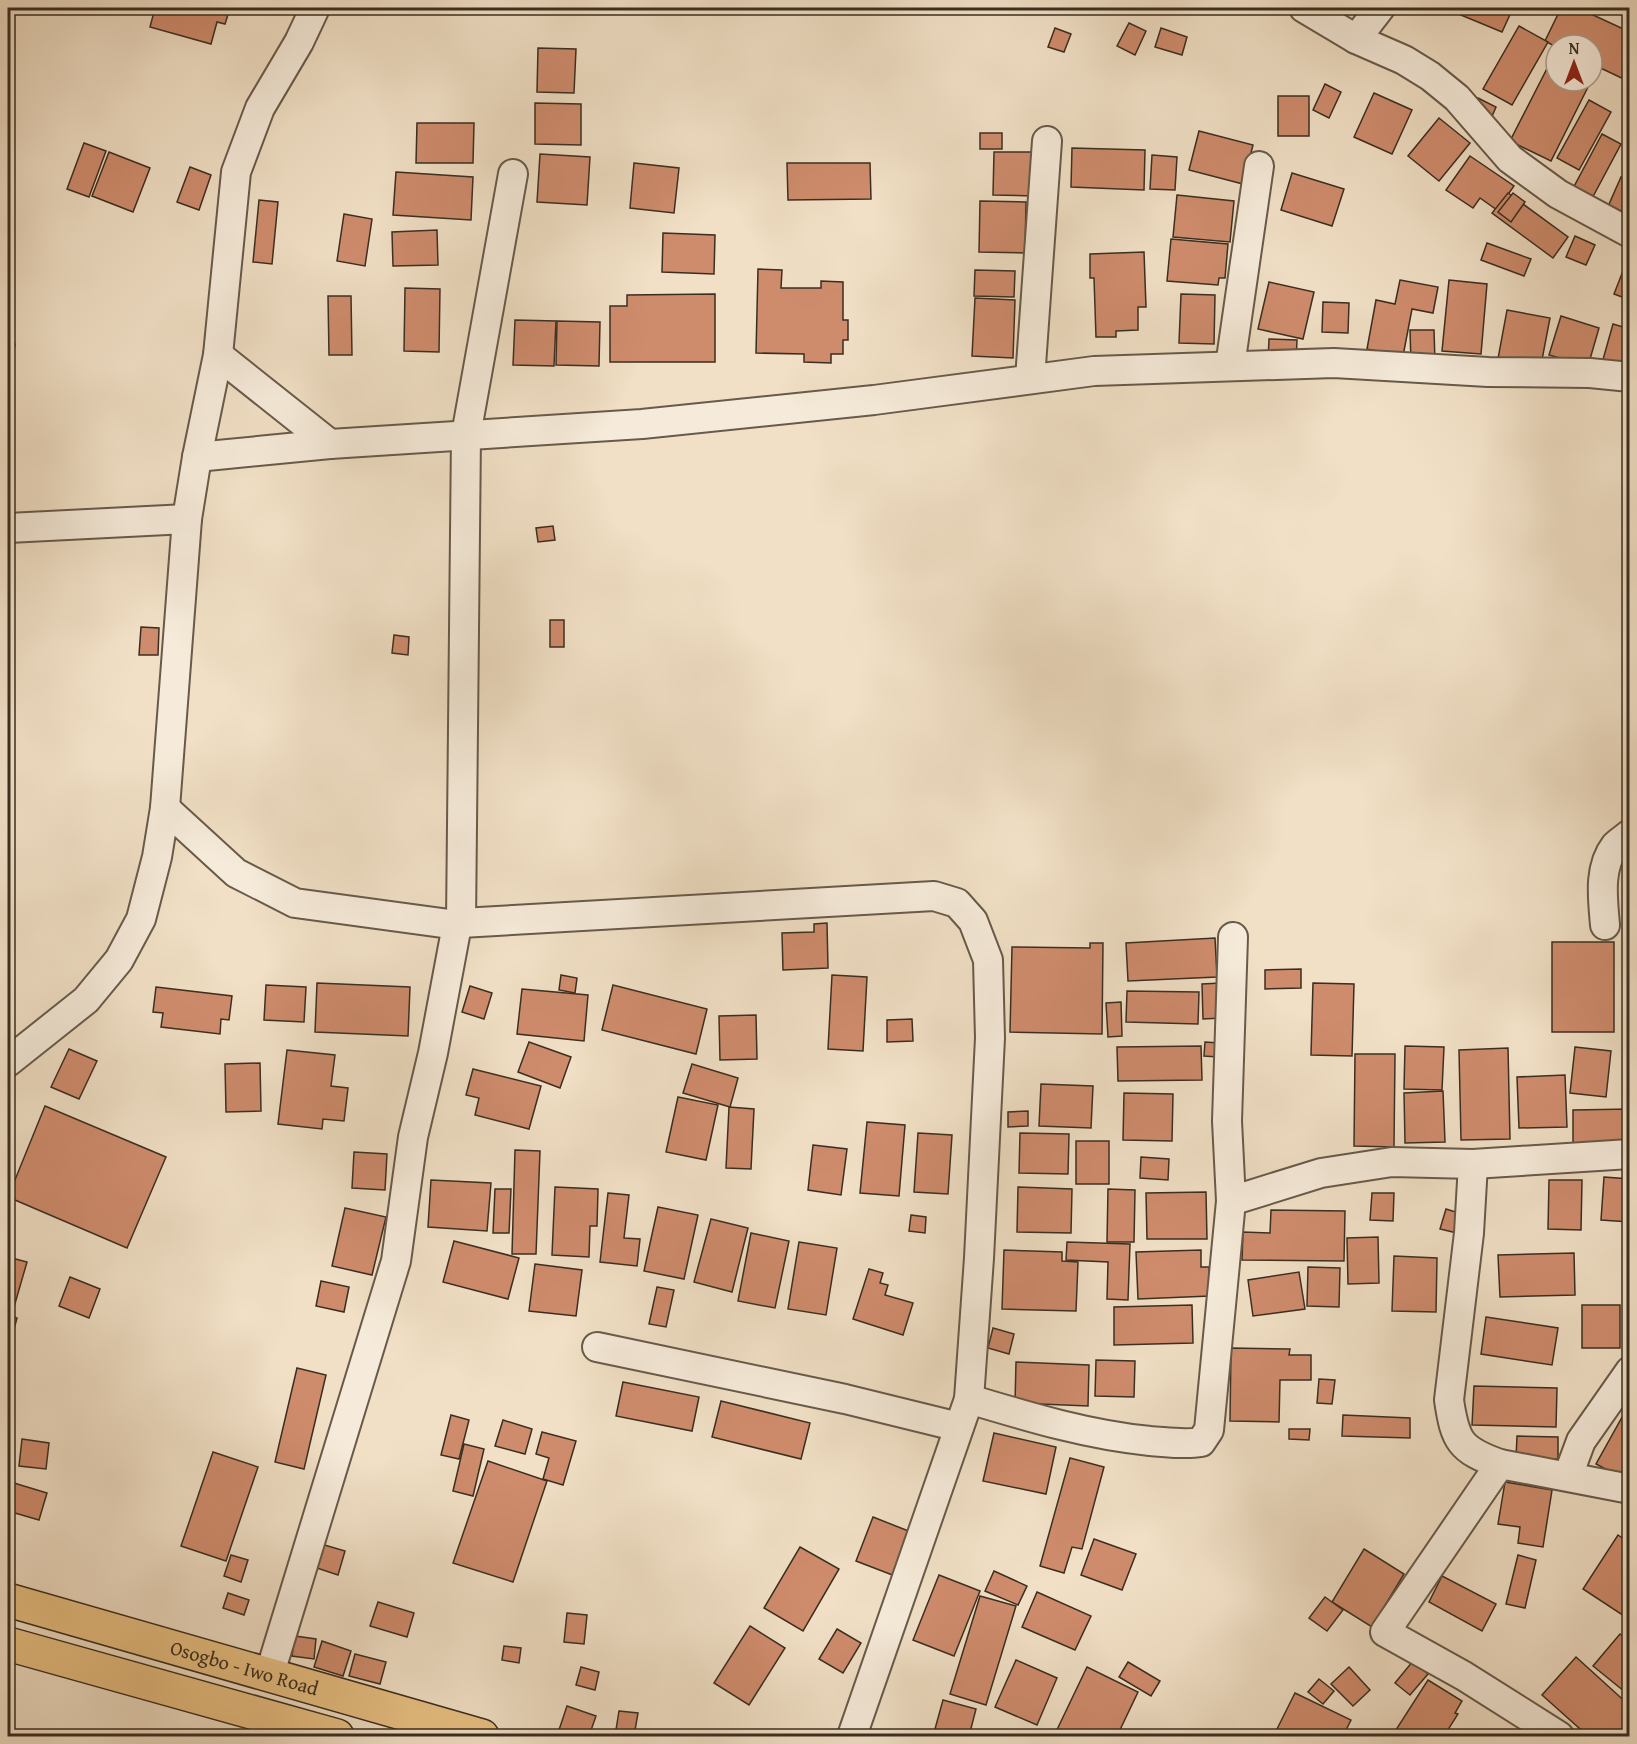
<svg xmlns="http://www.w3.org/2000/svg" width="1637" height="1744" font-family="'Gentium Book Plus',serif">
  <style>
    .building { fill: #cf8c6d; stroke: #3a2e21; stroke-width: 1.5 }
    .lines { fill: none; stroke-linecap: round; stroke-linejoin: round }
    .minor-casing { stroke: #685a4a; stroke-width: 32 }
    .primary-casing { stroke: #3a2e21; stroke-width: 36 }
    .minor { stroke: #f6ebda; stroke-width: 28 }
    .primary { stroke: #e8c083; stroke-width: 33 }
    .labels { text-anchor: middle; stroke-width: 6; stroke-linejoin: round; paint-order: stroke }
    .street-label { font-size: 20px; fill: #3a2e21; stroke: #f6ebda }
  </style>
  <rect width="100%" height="100%" fill="#f1e0c6"/>
  <filter id="stains"><feTurbulence type="fractalNoise" baseFrequency=".00333" numOctaves="4"/><feColorMatrix values="0 0 0 0 .2 0 0 0 0 .09 0 0 0 0 .02 0 0 0 .5 -.17"/></filter>
  <radialGradient id="worn" r=".72"><stop offset=".6" stop-color="#630" stop-opacity="0"/><stop offset="1" stop-color="#630" stop-opacity=".3"/></radialGradient>
  <g class="building">
    <path d="M155,8H230L225,24L217,22L211,44L150,27Z"/>
    <path d="M1444,8H1513L1502,32Z"/>
    <path d="M1561,8H1578L1630,32V82L1592,64V45H1556V47L1545,41Z"/>
    <path d="M1607,8H1630V19Z"/>
    <path d="M1129,23L1146,31L1135,55L1117,46Z"/>
    <path d="M1519,26L1548,42L1512,105L1483,89Z"/>
    <path d="M1055,28L1071,34L1064,52L1048,47Z"/>
    <path d="M1161,28L1187,37L1182,55L1155,47Z"/>
    <path d="M538,48L576,49L574,93L537,92Z"/>
    <path d="M1555,53L1556,81H1591L1551,161L1510,141Z"/>
    <path d="M1325,84L1341,92L1329,118L1313,110Z"/>
    <path d="M1374,93L1412,110L1392,154L1354,137Z"/>
    <rect x="1278" y="96" width="31" height="40"/>
    <path d="M1478,98L1496,107L1490,121L1472,112Z"/>
    <path d="M1589,100L1611,112L1579,170L1557,158Z"/>
    <path d="M535,103L581,104V145L535,144Z"/>
    <path d="M1439,118L1470,143L1439,181L1408,156Z"/>
    <path d="M417,123H474L473,163H416Z"/>
    <path d="M1199,131L1253,145L1243,184L1189,170Z"/>
    <rect x="980" y="133" width="22" height="16"/>
    <path d="M1602,134L1621,144L1589,204L1570,194Z"/>
    <path d="M84,143L106,151L89,197L67,189Z"/>
    <path d="M1072,148L1145,150L1144,190L1071,187Z"/>
    <path d="M109,152L150,168L133,212L92,196Z"/>
    <path d="M994,152H1036L1035,196L993,195Z"/>
    <path d="M540,154L590,157L587,205L537,202Z"/>
    <path d="M1152,155L1177,157L1175,190L1150,189Z"/>
    <path d="M1470,156L1514,186L1497,210L1480,198L1473,208L1446,190Z"/>
    <path d="M634,163L679,168L674,213L630,208Z"/>
    <path d="M787,163H870L871,199L788,200Z"/>
    <path d="M190,167L211,175L199,210L177,202Z"/>
    <path d="M396,172L473,177L471,220L393,215Z"/>
    <path d="M1292,173L1344,189L1332,226L1281,210Z"/>
    <path d="M1621,177L1630,181V222L1606,211Z"/>
    <path d="M1508,193L1568,237L1553,258L1492,213Z"/>
    <path d="M1513,193L1525,202L1511,222L1498,212Z"/>
    <path d="M1177,195L1234,201L1230,242L1173,237Z"/>
    <path d="M259,200L278,202L272,264L253,262Z"/>
    <path d="M980,201L1026,202L1025,253L979,252Z"/>
    <path d="M344,214L372,219L365,266L337,261Z"/>
    <path d="M437,230L438,265L393,266L392,232Z"/>
    <path d="M663,233L715,235L714,274L662,272Z"/>
    <path d="M1575,236L1595,245L1586,265L1566,257Z"/>
    <path d="M1171,239L1228,244L1225,278H1219L1218,285L1167,281Z"/>
    <path d="M1487,243L1531,259L1524,276L1481,260Z"/>
    <path d="M1144,252L1146,307H1138V330L1116,331V337H1096L1094,278H1090V254Z"/>
    <path d="M1628,258H1630V300L1614,294Z"/>
    <path d="M758,269L782,270L781,288H821V281L843,282V320H848V340H843V354H831V363L804,362V354L756,353Z"/>
    <path d="M975,270L1015,271L1014,297L974,296Z"/>
    <path d="M1400,280L1438,287L1433,313L1412,309L1403,356L1367,349L1376,300L1395,304Z"/>
    <path d="M1449,280L1487,284L1481,354L1442,351Z"/>
    <path d="M1269,282L1314,292L1303,339L1258,329Z"/>
    <path d="M405,288L440,289L439,352L404,351Z"/>
    <path d="M715,294V362H610V306H627V295Z"/>
    <path d="M1181,294L1215,295L1214,344L1179,343Z"/>
    <path d="M328,296H351L352,355H329Z"/>
    <path d="M975,298L1015,300L1013,358L972,356Z"/>
    <path d="M1323,302L1349,303L1348,333L1322,332Z"/>
    <path d="M1507,310L1550,318L1541,365L1497,364Z"/>
    <path d="M1561,316L1599,328L1588,366L1549,355Z"/>
    <path d="M515,320L556,321L554,366L513,365Z"/>
    <path d="M557,321L600,322L599,366L556,365Z"/>
    <path d="M1613,324L1630,329V371L1602,363Z"/>
    <path d="M1410,330H1434L1435,362L1411,363Z"/>
    <path d="M1269,339L1297,340L1296,361H1268Z"/>
    <path d="M8,342L15,344L8,387Z"/>
    <path d="M553,526L555,540L538,542L536,528Z"/>
    <rect x="550" y="620" width="14" height="27"/>
    <path d="M141,627L159,628L158,655H139Z"/>
    <path d="M394,635L409,637L408,655L392,653Z"/>
    <path d="M827,923L828,968L783,970L782,933L814,932V924Z"/>
    <path d="M1215,938L1217,977L1128,981L1126,943Z"/>
    <rect x="1552" y="942" width="62" height="90"/>
    <path d="M1090,943H1103L1102,1034L1010,1032L1012,947L1090,948Z"/>
    <path d="M1301,969V988L1265,989V970Z"/>
    <path d="M561,975L577,978L575,993L559,990Z"/>
    <path d="M832,975L867,977L863,1051L828,1049Z"/>
    <path d="M317,983L410,987L408,1036L315,1032Z"/>
    <path d="M1221,983L1222,1018L1203,1019L1202,984Z"/>
    <path d="M1313,983L1354,984L1352,1056L1311,1055Z"/>
    <path d="M266,985L306,987L304,1022L264,1020Z"/>
    <path d="M613,985L707,1009L696,1054L602,1030Z"/>
    <path d="M470,986L492,993L484,1019L462,1012Z"/>
    <path d="M156,987L232,996L229,1020L221,1019L220,1034L161,1027L163,1013L153,1012Z"/>
    <path d="M522,989L588,995L584,1041L517,1034Z"/>
    <path d="M1127,991L1199,992L1198,1024L1126,1022Z"/>
    <path d="M1121,1002L1122,1036L1108,1037L1106,1003Z"/>
    <path d="M756,1015L757,1059L720,1060L719,1016Z"/>
    <path d="M912,1019L913,1041L887,1042V1020Z"/>
    <path d="M529,1042L571,1057L560,1088L518,1072Z"/>
    <path d="M1205,1042L1219,1043L1218,1057L1204,1056Z"/>
    <path d="M1201,1046L1202,1080L1118,1081L1117,1047Z"/>
    <path d="M1405,1046L1444,1047L1442,1090L1404,1089Z"/>
    <path d="M1575,1047L1611,1051L1606,1097L1570,1093Z"/>
    <path d="M1508,1048L1510,1139L1461,1140L1459,1050Z"/>
    <path d="M69,1049L97,1061L79,1099L51,1087Z"/>
    <path d="M287,1050L335,1055L331,1086L348,1088L344,1121L323,1119L322,1129L278,1124Z"/>
    <path d="M1355,1054H1395L1394,1147L1354,1146Z"/>
    <path d="M260,1063L261,1111L226,1112L225,1064Z"/>
    <path d="M692,1064L738,1078L730,1107L683,1093Z"/>
    <path d="M473,1069L541,1086L529,1129L475,1115L479,1098L466,1095Z"/>
    <path d="M1565,1075L1567,1127L1519,1128L1517,1077Z"/>
    <path d="M1041,1084L1093,1086L1091,1128L1039,1126Z"/>
    <path d="M1443,1091L1445,1142L1405,1143L1404,1093Z"/>
    <path d="M1124,1093L1173,1094L1172,1141L1123,1140Z"/>
    <path d="M678,1097L718,1105L706,1160L666,1152Z"/>
    <path d="M45,1106L166,1157L127,1248L8,1197Z"/>
    <path d="M729,1107L754,1109L751,1169L726,1168Z"/>
    <path d="M1630,1109V1143L1573,1144V1110Z"/>
    <path d="M1028,1111V1126L1008,1127V1112Z"/>
    <path d="M867,1122L905,1125L899,1196L860,1193Z"/>
    <path d="M918,1133L952,1135L948,1194L914,1192Z"/>
    <path d="M1020,1133L1069,1134L1068,1174L1019,1173Z"/>
    <rect x="1076" y="1141" width="33" height="43"/>
    <path d="M813,1145L847,1149L841,1195L808,1190Z"/>
    <path d="M515,1150L540,1151L536,1254H512Z"/>
    <path d="M354,1152L387,1154L385,1190L352,1188Z"/>
    <path d="M1141,1157L1169,1159L1168,1180L1140,1178Z"/>
    <path d="M1604,1177L1630,1179V1222L1601,1220Z"/>
    <path d="M431,1180L491,1183L487,1231L428,1227Z"/>
    <path d="M1549,1180H1582L1581,1230L1548,1229Z"/>
    <path d="M555,1187L598,1189L597,1226H590L589,1257L552,1255Z"/>
    <path d="M1018,1187L1072,1189L1071,1233L1017,1232Z"/>
    <path d="M495,1189H511L509,1233H493Z"/>
    <path d="M1108,1189L1135,1190L1134,1242H1107Z"/>
    <path d="M1206,1192L1207,1239H1147L1146,1193Z"/>
    <path d="M608,1193L629,1195L624,1238L640,1239L637,1266L600,1262Z"/>
    <path d="M1372,1193H1394L1393,1221L1370,1220Z"/>
    <path d="M658,1207L698,1215L684,1279L644,1271Z"/>
    <path d="M345,1208L386,1217L372,1275L332,1266Z"/>
    <path d="M1446,1209L1462,1214L1457,1233L1440,1229Z"/>
    <path d="M1271,1210L1345,1211L1344,1261L1242,1260L1243,1232L1270,1233Z"/>
    <path d="M911,1215L926,1217L925,1233L909,1231Z"/>
    <path d="M711,1219L748,1228L732,1292L694,1282Z"/>
    <path d="M751,1233L789,1241L775,1308L738,1301Z"/>
    <path d="M1378,1237L1379,1283L1348,1284L1347,1238Z"/>
    <path d="M454,1241L519,1258L508,1299L443,1282Z"/>
    <path d="M799,1242L837,1248L826,1315L788,1309Z"/>
    <path d="M1067,1242L1130,1244L1128,1300L1107,1299L1108,1262L1066,1260Z"/>
    <path d="M1004,1250L1062,1252V1261L1078,1262L1076,1311L1002,1309Z"/>
    <path d="M1201,1250V1267H1209L1210,1296L1138,1299L1136,1252Z"/>
    <path d="M1574,1253L1575,1295L1500,1297L1498,1255Z"/>
    <path d="M1394,1256L1437,1258L1436,1312L1392,1311Z"/>
    <path d="M8,1257L27,1262L14,1307L8,1305Z"/>
    <path d="M535,1264L582,1270L576,1316L529,1311Z"/>
    <path d="M1308,1267L1340,1268L1339,1307L1307,1306Z"/>
    <path d="M869,1269L883,1273L880,1283L888,1285L885,1295L913,1303L903,1335L853,1319Z"/>
    <path d="M1299,1272L1305,1309L1253,1316L1248,1280Z"/>
    <path d="M70,1277L100,1289L89,1318L59,1306Z"/>
    <path d="M321,1281L349,1287L344,1312L316,1306Z"/>
    <path d="M657,1287L674,1290L666,1327L649,1324Z"/>
    <path d="M1192,1305L1193,1343L1114,1345V1307Z"/>
    <rect x="1582" y="1305" width="38" height="43"/>
    <path d="M8,1315L17,1318L8,1352Z"/>
    <path d="M1486,1317L1558,1328L1552,1365L1481,1354Z"/>
    <path d="M993,1328L1014,1334L1009,1354L988,1348Z"/>
    <path d="M1231,1348L1290,1349L1289,1355H1311V1380H1280L1279,1422L1230,1421Z"/>
    <path d="M1096,1360L1135,1361L1134,1397L1095,1396Z"/>
    <path d="M1016,1362L1089,1365L1088,1406L1015,1403Z"/>
    <path d="M297,1368L326,1375L304,1469L275,1462Z"/>
    <path d="M1319,1379L1335,1380L1332,1404L1317,1403Z"/>
    <path d="M623,1382L699,1397L692,1431L616,1416Z"/>
    <path d="M1474,1386L1557,1388L1556,1427L1472,1425Z"/>
    <path d="M721,1401L810,1423L801,1459L712,1437Z"/>
    <path d="M1630,1403V1482L1596,1464Z"/>
    <path d="M451,1415L469,1420L459,1459L441,1455Z"/>
    <path d="M1343,1415L1410,1418V1438L1342,1436Z"/>
    <path d="M503,1420L532,1429L525,1454L495,1446Z"/>
    <path d="M1289,1429H1310L1309,1440L1289,1439Z"/>
    <path d="M542,1432L576,1441L563,1485L543,1479L549,1458L536,1454Z"/>
    <path d="M994,1433L1056,1447L1046,1494L983,1481Z"/>
    <path d="M1517,1436L1558,1437V1459L1516,1458Z"/>
    <path d="M22,1439L49,1443L46,1469L19,1466Z"/>
    <path d="M464,1444L484,1449L473,1496L453,1491Z"/>
    <path d="M213,1452L258,1467L226,1561L181,1546Z"/>
    <path d="M1070,1458L1104,1467L1082,1549L1072,1547L1064,1573L1040,1566Z"/>
    <path d="M488,1461L547,1481L513,1582L453,1563Z"/>
    <path d="M1505,1482L1552,1490L1543,1547L1518,1543L1520,1527L1498,1524Z"/>
    <path d="M14,1483L47,1493L39,1520L8,1511Z"/>
    <path d="M873,1517L911,1532L895,1576L856,1561Z"/>
    <path d="M1618,1535L1630,1543V1607L1624,1616L1583,1589Z"/>
    <path d="M1094,1539L1136,1554L1122,1590L1081,1575Z"/>
    <path d="M321,1544L345,1551L338,1575L314,1567Z"/>
    <path d="M800,1547L839,1569L803,1631L764,1608Z"/>
    <path d="M1364,1549L1404,1574L1372,1627L1332,1602Z"/>
    <path d="M231,1555L248,1560L241,1582L224,1576Z"/>
    <path d="M1518,1555L1536,1560L1525,1608L1506,1604Z"/>
    <path d="M994,1571L1027,1586L1018,1605L985,1591Z"/>
    <path d="M939,1575L980,1591L954,1656L913,1640Z"/>
    <path d="M1442,1576L1496,1604L1482,1631L1429,1602Z"/>
    <path d="M1037,1592L1091,1616L1075,1650L1022,1627Z"/>
    <path d="M228,1593L249,1600L244,1615L223,1608Z"/>
    <path d="M980,1596L1016,1606L986,1705L950,1694Z"/>
    <path d="M1325,1597L1343,1610L1327,1631L1309,1618Z"/>
    <path d="M378,1602L414,1613L407,1637L370,1626Z"/>
    <path d="M567,1613L587,1615L584,1644L564,1642Z"/>
    <path d="M750,1626L785,1648L749,1705L714,1683Z"/>
    <path d="M837,1629L861,1643L843,1673L819,1659Z"/>
    <path d="M1620,1634L1630,1642V1696L1593,1666Z"/>
    <path d="M295,1636L316,1639L314,1659L292,1656Z"/>
    <path d="M322,1641L351,1651L343,1676L314,1667Z"/>
    <path d="M504,1646L521,1648L519,1663L502,1660Z"/>
    <path d="M355,1654L386,1662L380,1684L349,1676Z"/>
    <path d="M1576,1657L1630,1706V1721L1615,1736H1588L1542,1695Z"/>
    <path d="M1016,1660L1057,1678L1037,1725L995,1707Z"/>
    <path d="M1413,1661L1428,1674L1410,1695L1395,1683Z"/>
    <path d="M1128,1662L1160,1681L1151,1696L1119,1677Z"/>
    <path d="M581,1667L599,1672L595,1690L576,1685Z"/>
    <path d="M1087,1667L1138,1692L1117,1736H1054Z"/>
    <path d="M1349,1667L1370,1690L1353,1706L1331,1684Z"/>
    <path d="M1319,1679L1334,1691L1323,1704L1308,1692Z"/>
    <path d="M1428,1680L1462,1701L1455,1713L1458,1714L1444,1736H1392Z"/>
    <path d="M1295,1693L1351,1720L1343,1736H1283L1275,1733Z"/>
    <path d="M943,1700L976,1709L969,1736L935,1729Z"/>
    <path d="M567,1706L596,1716L589,1736H557Z"/>
    <path d="M619,1711L638,1713L634,1736H615Z"/>
  </g>
  <g class="lines">
    <defs>
      <g id="minor">
        <path d="M1304,8L1356,39L1404,60L1430,76L1457,98L1510,159L1558,194L1630,233"/>
        <path d="M1356,39L1380,8"/>
        <path d="M218,355L330,444"/>
        <path d="M1230,366L1259,166"/>
        <path d="M1030,379L1047,141"/>
        <path d="M197,457L330,444L642,424L874,400L1094,371L1334,363L1488,372L1590,373L1630,377"/>
        <path d="M8,528L187,519"/>
        <path d="M165,808L236,873L295,903L457,925"/>
        <path d="M461,923L934,896L957,903L973,921L988,960L990,1038L979,1258L969,1399L852,1736"/>
        <path d="M1605,925C1603,900 1598,868 1615,846C1619,842 1625,838 1630,834"/>
        <path d="M8,1062L86,1000L119,960L141,919L157,857L165,808L187,519L197,457L218,355L236,172L260,108L299,42L315,8"/>
        <path d="M1473,1164L1469,1233L1449,1400C1455,1441 1460,1450 1500,1464L1630,1489"/>
        <path d="M1231,1201L1321,1173L1392,1162L1473,1164L1630,1154"/>
        <path d="M597,1347L845,1399L959,1427"/>
        <path d="M969,1399C1029,1417 1088,1435 1150,1441C1167,1442 1184,1445 1201,1442L1209,1430L1231,1201L1227,1121L1233,937"/>
        <path d="M1500,1464L1385,1632L1464,1676L1559,1736"/>
        <path d="M1568,1476L1581,1441L1630,1371"/>
        <path d="M269,1676L396,1261L413,1137L433,1053L457,925L461,923L466,435L513,174"/>
      </g>
      <g id="primary">
        <path id="s1" d="M8,1600L482,1736"/>
        <path d="M8,1644L337,1736"/>
      </g>
    </defs>
    <use href="#minor" class="minor-casing"/>
    <use href="#primary" class="primary-casing"/>
    <use href="#minor" class="minor"/>
    <use href="#primary" class="primary"/>
  </g>
  <g class="labels">
    <g class="street-label">
      <text dy="7" stroke="none"><textPath href="#s1" startOffset="246">Osogbo - Iwo Road</textPath></text>
    </g>
  </g>
  <rect width="1637" height="1744" fill="none" stroke="#f1e0c6" stroke-width="30"/>
  <rect x="9" y="9" width="1619" height="1726" fill="none" stroke="#3a2e21" stroke-width="3"/>
  <rect x="15" y="15" width="1607" height="1714" fill="none" stroke="#3a2e21" stroke-width="1.5"/>
  <g transform="translate(1574 63)"><circle r="28" fill="#f6ebda" stroke="#ab9f90" stroke-width="1.5"/>
  <path d="M0-4.5L10 22L0 15L-10 22Z" fill="#8f2418"/>
  <text y="-9" font-size="16" font-weight="bold" text-anchor="middle" fill="#3a2e21">N</text>
  </g>
  <rect width="100%" height="100%" filter="url(#stains)"/>
  <rect width="100%" height="100%" fill="url(#worn)"/>
</svg>
